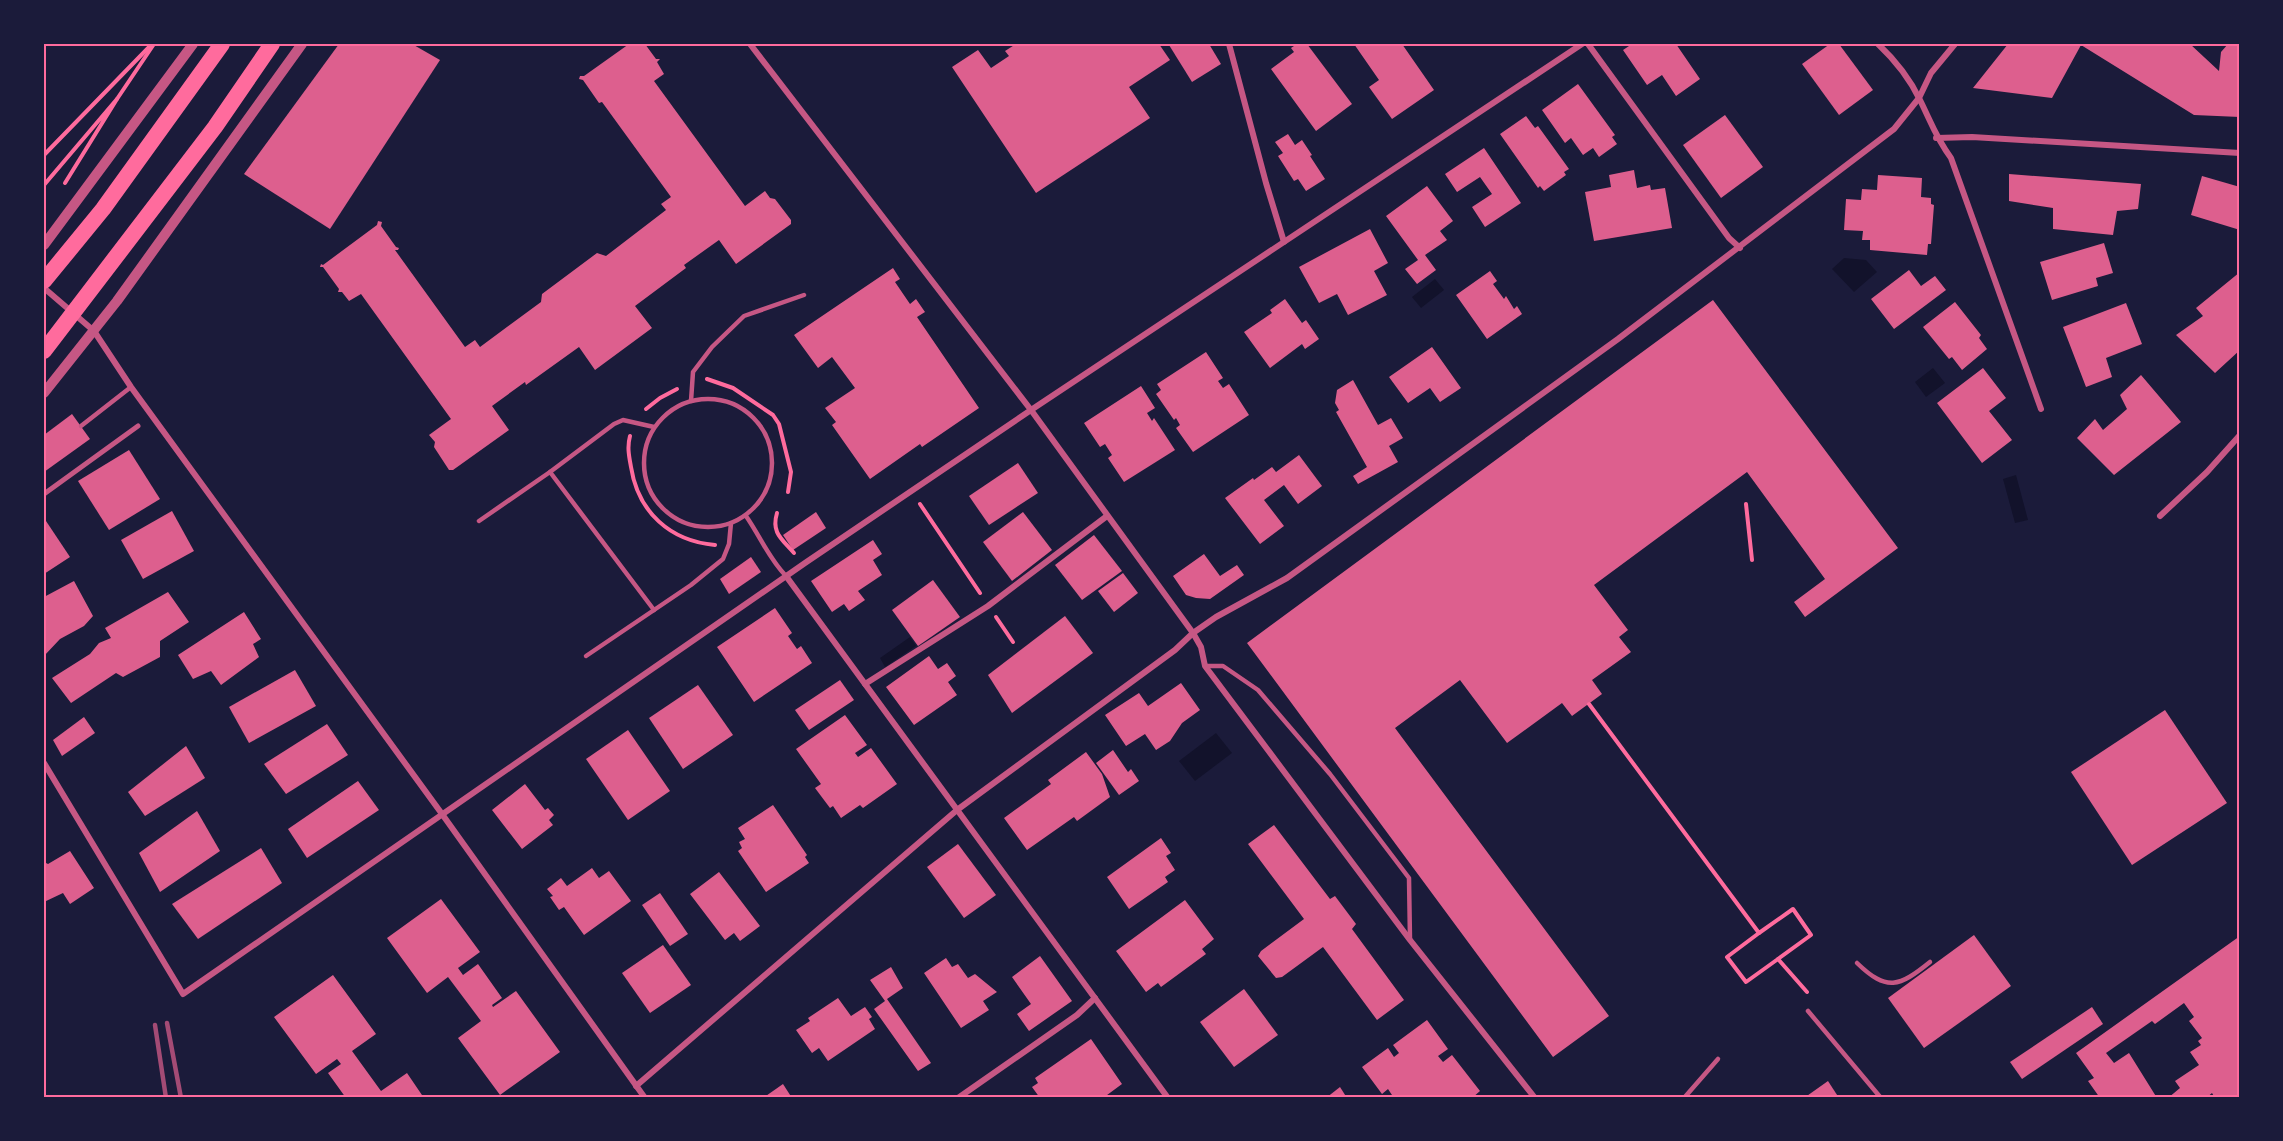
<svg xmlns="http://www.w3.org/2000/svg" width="2283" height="1141" font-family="Montserrat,sans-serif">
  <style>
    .water { fill: #12122b }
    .building { fill: #dd5f8e }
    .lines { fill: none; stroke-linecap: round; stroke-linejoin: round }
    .path { stroke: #ff6b9d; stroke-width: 4 }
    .service { stroke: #c65784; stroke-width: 4.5 }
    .pedestrian { stroke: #c65784; stroke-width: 5 }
    .minor { stroke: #c65784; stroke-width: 6 }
    .tertiary { stroke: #c65784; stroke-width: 10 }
    .trunk { stroke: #ff6b9d; stroke-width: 16 }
    .rail { stroke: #a44b75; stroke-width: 4.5 }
    .neatline { fill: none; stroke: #ff6b9d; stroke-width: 2 }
  </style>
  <rect width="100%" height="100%" fill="#1b1b3a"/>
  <g class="water">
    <path d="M1844,258L1866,260L1877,272L1854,292L1832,269Z"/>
    <path d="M1435,279L1444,290L1421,308L1412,297Z"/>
    <path d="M1933,368L1945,383L1926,397L1915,382Z"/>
    <path d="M2016,475L2028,520L2015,523L2003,479Z"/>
    <path d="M910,637L916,646L885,667L880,658Z"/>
    <path d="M1216,733L1232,753L1195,781L1179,761Z"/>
  </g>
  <g class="building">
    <path d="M339,44H412L440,60L330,229L244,174Z"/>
    <path d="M629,44H645L656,59H660L657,62L664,74L654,81L745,206L765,191L770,198L775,199L791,220V224L736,264L719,240L684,265L686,268L635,306L652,328L595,370L579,347L526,385L525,382L492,406L509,430L453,470H449L434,447L435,442L429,435L451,419L361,294L349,301L342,292H338L339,289L323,267H320L321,264L323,265L377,225L378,221L382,222L381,226L396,247L399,248L398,250H395L465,347L475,340L480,347L541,302L542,294L597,253L606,256L666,210L661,204L671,197L602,102L599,103L583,80L579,79L580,76H584Z"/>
    <path d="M1016,44H1159L1170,60L1129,87L1150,118L1036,193L952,67L978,50L991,68L1009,56L1005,51Z"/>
    <path d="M1172,44H1209L1221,64L1192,82L1169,45Z"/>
    <path d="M1297,44H1307L1352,104L1316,131L1271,69L1294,52L1291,48Z"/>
    <path d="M1354,44H1402L1434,90L1392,119L1369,87L1379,80Z"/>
    <path d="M1632,44H1676L1700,79L1676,96L1662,75L1647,85L1623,50Z"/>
    <path d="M1830,44H1839L1873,90L1839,115L1802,64Z"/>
    <path d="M2008,44H2190L2219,71L2221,52L2228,44H2240V117L2194,115L2081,45L2052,98L1973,88Z"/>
    <path d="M1578,84L1615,135L1612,137L1617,144L1599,157L1593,148L1583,155L1571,138L1565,143L1542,110Z"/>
    <path d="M1725,115L1763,167L1721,198L1683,145Z"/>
    <path d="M1526,116L1535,128L1538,126L1569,169L1564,172L1566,175L1544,191L1540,186L1538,188L1500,134Z"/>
    <path d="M1288,134L1295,145L1302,140L1312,155L1310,156L1325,179L1306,191L1298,179L1294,181L1278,156L1283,153L1275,142Z"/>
    <path d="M1484,148L1521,203L1485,227L1472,207L1492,194L1480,177L1457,192L1445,174Z"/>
    <path d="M1634,170L1637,188L1650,185L1651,190L1665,188L1672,228L1594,241L1585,192L1611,187L1609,175Z"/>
    <path d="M2009,174L2141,184L2138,209L2117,211L2113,235L2053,229V208L2009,201Z"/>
    <path d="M1878,175L1922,178L1921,197L1931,198V204L1934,205L1931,244H1928L1927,255L1870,250V240H1862L1863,231L1844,230L1846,199L1861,200L1862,189L1877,190Z"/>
    <path d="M2202,176L2240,187V230L2191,215Z"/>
    <path d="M1427,186L1453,221L1440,231L1447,240L1425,255L1436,270L1417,284L1405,269L1418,260L1386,216Z"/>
    <path d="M1370,229L1388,263L1374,271L1387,295L1348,315L1337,294L1319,303L1299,267Z"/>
    <path d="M2104,243L2113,273L2096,278L2098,286L2052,300L2040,262Z"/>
    <path d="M893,268L900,279L895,282L910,304L916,299L925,312L917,317L979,408L922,447L920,444L870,479L832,425L836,422L825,408L855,388L832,357L818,368L794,335Z"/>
    <path d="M1909,270L1921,286L1935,276L1946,290L1894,329L1871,299Z"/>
    <path d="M1490,271L1497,281L1493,284L1504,299L1506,296L1514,309L1517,306L1522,314L1487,339L1456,295Z"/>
    <path d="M2240,272V350L2215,373L2176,335L2203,316L2196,308Z"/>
    <path d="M1285,299L1302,323L1306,320L1319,339L1305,349L1302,344L1270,368L1244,332L1272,313L1270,310Z"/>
    <path d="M1713,300L1898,548L1805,617L1794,602L1825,579L1747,472L1594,585L1628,630L1619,637L1631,652L1592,680L1602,694L1572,716L1562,703L1507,743L1460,680L1395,728L1609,1016L1553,1057L1247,643Z"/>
    <path d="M1955,302L1981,335L1979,338L1987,349L1962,370L1952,357L1949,359L1923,327Z"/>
    <path d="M2126,303L2142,344L2106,358L2112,377L2086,387L2063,327Z"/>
    <path d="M1432,347L1461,388L1440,402L1430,388L1408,403L1389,377Z"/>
    <path d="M1206,352L1223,378L1218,381L1223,388L1229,384L1249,415L1193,452L1176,428L1180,425L1176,418L1174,420L1156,394L1161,390L1157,384Z"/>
    <path d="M1983,368L2006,398L1989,411L2012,440L1982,463L1937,403Z"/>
    <path d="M2141,375L2181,422L2114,475L2077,438L2095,419L2103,430L2127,409L2120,395Z"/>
    <path d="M1353,380L1378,425L1391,418L1403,438L1389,446L1398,462L1358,484L1353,476L1367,467L1336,412L1339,410L1335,403L1337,390Z"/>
    <path d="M1141,386L1155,408L1147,413L1152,421L1154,418L1175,450L1124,482L1108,458L1112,455L1105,444L1100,447L1084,423Z"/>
    <path d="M72,414L90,439L44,472V435Z"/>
    <path d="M129,450L160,499L109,530L78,481Z"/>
    <path d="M1299,455L1322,486L1298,504L1284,485L1264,500L1284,526L1260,544L1225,498L1253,478L1254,480L1272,467L1276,472Z"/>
    <path d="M1018,463L1038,493L989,525L969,496Z"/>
    <path d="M172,511L194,551L143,579L121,540Z"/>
    <path d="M816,512L826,528L793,550L783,535Z"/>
    <path d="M1023,512L1052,550L1012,581L983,542Z"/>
    <path d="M46,521L70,557L44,574V522Z"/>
    <path d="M1094,535L1122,571L1082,600L1055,565Z"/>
    <path d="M873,540L882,554L873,560L882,575L858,591L865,600L849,611L844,604L832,612L811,581Z"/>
    <path d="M1204,554L1220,576L1237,565L1244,575L1210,599L1196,598L1186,595L1173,576Z"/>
    <path d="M751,557L761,572L729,594L720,579Z"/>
    <path d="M1123,573L1138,593L1114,612L1098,591Z"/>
    <path d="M933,580L960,617L918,646L892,610Z"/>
    <path d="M74,581L93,616L84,626L60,639L44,656V597Z"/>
    <path d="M168,592L189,622L160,641V657L123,677L116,673L71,703L52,678L90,654L99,643L111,638L105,628Z"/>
    <path d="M775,608L792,633L788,636L797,649L801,646L812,663L754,702L717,647Z"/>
    <path d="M244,612L261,639L253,644L259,657L221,685L211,671L193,679L178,655Z"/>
    <path d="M1065,616L1093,653L1012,713L988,675Z"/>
    <path d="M929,656L938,669L947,663L956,676L948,682L957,695L914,725L886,687Z"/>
    <path d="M295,670L316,706L249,743L229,707Z"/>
    <path d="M840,680L854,700L809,730L795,710Z"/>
    <path d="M1181,683L1200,710L1182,723L1170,741L1156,750L1145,734L1126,746L1105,715L1139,693L1148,706Z"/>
    <path d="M698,685L733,735L683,769L649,718Z"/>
    <path d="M2165,710L2227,803L2132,865L2071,772Z"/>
    <path d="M845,715L867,745L855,753L858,757L871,748L897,784L863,808L860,805L841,818L833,806L830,808L815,788L821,784L796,749Z"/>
    <path d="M84,717L95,733L62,756L53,740Z"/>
    <path d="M327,724L348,755L286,794L264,764Z"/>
    <path d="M628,730L670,791L628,820L586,759Z"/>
    <path d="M186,746L205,778L145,816L128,792Z"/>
    <path d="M1113,750L1128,772L1131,769L1139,781L1119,795L1096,763Z"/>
    <path d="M1086,752L1102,774L1110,797L1077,821L1074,817L1027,850L1004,818L1051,784L1048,780Z"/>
    <path d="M358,781L379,810L307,858L288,829Z"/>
    <path d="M525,784L545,810L548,808L554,815L549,820L553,825L522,849L492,810Z"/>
    <path d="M773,805L807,855L805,857L809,863L766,892L738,851L742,848L739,842L745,839L738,828Z"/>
    <path d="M197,811L220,851L160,892L139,853Z"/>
    <path d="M1274,825L1330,899L1335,896L1356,924L1352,929L1404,1000L1377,1020L1323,947L1282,977L1276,978L1258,956L1261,951L1304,919L1248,844Z"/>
    <path d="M1161,838L1171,853L1166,856L1175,870L1165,877L1168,882L1129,909L1107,877Z"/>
    <path d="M958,844L996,895L964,918L927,867Z"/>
    <path d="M261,848L282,883L198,939L172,904Z"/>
    <path d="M70,851L94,888L70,904L63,893L44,902V862L48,864Z"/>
    <path d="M592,868L599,878L609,871L631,901L584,935L564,907L559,910L550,897L553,896L547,889L561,878L567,886Z"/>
    <path d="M719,872L760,926L740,941L734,933L725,940L690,894Z"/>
    <path d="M660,893L688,934L670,946L642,905Z"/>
    <path d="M441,899L480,952L458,968L463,975L478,964L502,998L492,1005L493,1007L516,991L560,1052L500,1095L458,1038L481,1021L448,977L427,993L387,938Z"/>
    <path d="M1185,900L1214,939L1202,949L1206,954L1161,987L1158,983L1146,992L1116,951Z"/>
    <path d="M1974,935L2011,986L1924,1048L1888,998Z"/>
    <path d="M2240,936V1096L2237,1098H2215L2212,1093L2206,1098H2168L2180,1088L2175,1081L2199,1065L2190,1052L2201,1045L2198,1041L2202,1038L2189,1021L2194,1017L2184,1003L2155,1024L2152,1021L2106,1053L2114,1063L2129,1053L2157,1098H2100L2088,1081L2094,1078L2076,1053Z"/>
    <path d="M663,945L691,985L650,1013L622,973Z"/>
    <path d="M1040,956L1072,1001L1029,1031L1017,1014L1031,1004L1012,977Z"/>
    <path d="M946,958L952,967L958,964L968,978L975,974L997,992L983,1001L989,1010L961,1028L924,973Z"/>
    <path d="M891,967L903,988L887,999L931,1063L918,1071L874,1009L885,1001L870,980Z"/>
    <path d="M333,975L376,1034L352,1051L381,1091L407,1073L424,1098H346L328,1073L341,1064L337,1059L316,1074L274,1017Z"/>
    <path d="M1244,989L1278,1035L1234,1067L1200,1022Z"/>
    <path d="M838,998L851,1016L865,1007L872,1017L869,1019L875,1029L828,1061L819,1048L812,1053L796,1030L810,1021L808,1018Z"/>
    <path d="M2092,1007L2103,1024L2022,1079L2010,1062Z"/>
    <path d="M1427,1020L1448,1049L1438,1056L1443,1062L1452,1055L1480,1091L1472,1098H1394L1388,1089L1382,1094L1362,1067L1388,1048L1394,1057L1399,1053L1393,1045Z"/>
    <path d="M1091,1039L1122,1084L1103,1098H1040L1032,1087L1038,1083L1035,1078Z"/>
    <path d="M1828,1081L1839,1098H1804Z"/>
    <path d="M783,1084L792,1098H763Z"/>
    <path d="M1340,1087L1347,1098H1326Z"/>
  </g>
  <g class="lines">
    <g class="path">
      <path d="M117,99L154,44"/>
      <path d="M44,155L152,44"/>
      <path d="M44,185L117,99L65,183"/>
      <path d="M707,379L733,388L773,415L779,424L791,472L788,492"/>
      <path d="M646,409L660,398L677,389"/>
      <path d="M630,436C627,447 629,456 631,467C638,512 670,541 715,545"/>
      <path d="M920,504L980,593"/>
      <path d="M1746,504L1752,560"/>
      <path d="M777,513C771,533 782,539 794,553"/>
      <path d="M996,617L1013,642"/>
      <path d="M1589,704L1759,933L1793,909L1811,935L1778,959"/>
      <path d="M1759,933L1727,957L1746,982L1778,959L1807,992"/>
    </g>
    <g class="service">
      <circle cx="708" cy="463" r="64"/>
      <path d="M691,401L693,372L712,347L744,316L804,295"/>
      <path d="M81,426L131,387"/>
      <path d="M550,472L654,610"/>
      <path d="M746,516C760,536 769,559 786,576"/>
      <path d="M479,521L550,472L614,424L623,420L654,427"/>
      <path d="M586,656L691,585L723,559L729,544L731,523"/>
      <path d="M1205,666H1223L1258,690L1330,774L1409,878L1410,940"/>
      <path d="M1857,963C1887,992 1899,987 1930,962"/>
      <path d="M1808,1011L1881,1098"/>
      <path d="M1684,1098L1718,1059"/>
    </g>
    <path class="pedestrian" d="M44,494L138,426"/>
    <g class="minor">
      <path d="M750,44L1031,410L1193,633L1201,647L1205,666L1410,940L1535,1098"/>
      <path d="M1229,44L1266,183L1284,242"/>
      <path d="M1588,44L1729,238L1740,248"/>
      <path d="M1878,44C1895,60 1910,79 1920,100C1931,122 1936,138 1951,158L2041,409"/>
      <path d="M1936,138L1972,137L2240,153"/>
      <path d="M44,288L94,331L131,387L442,814L645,1098"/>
      <path d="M2160,516L2207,472L2240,435"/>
      <path d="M786,576L1168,1098"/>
      <path d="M865,684L988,606L1107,516"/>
      <path d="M44,763L183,994L805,563L1031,410L1582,44"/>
      <path d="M636,1086L957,810L1175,650L1193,633L1216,617L1287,578L1618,339L1894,129L1919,98L1931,73L1955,44"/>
      <path d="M958,1098L1077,1015L1095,998"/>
    </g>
    <g class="tertiary">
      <path d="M44,245L193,44"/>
      <path d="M44,393L117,301L302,44"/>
    </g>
    <g class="trunk">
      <path d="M44,281L103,209L222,44"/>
      <path d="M44,351L215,127L272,44"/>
    </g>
    <g class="rail">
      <path d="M167,1023L181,1098"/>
      <path d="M155,1025L166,1098"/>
    </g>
  </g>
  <rect width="2283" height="1141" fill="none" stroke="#1b1b3a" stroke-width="90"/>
  <rect x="45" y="45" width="2193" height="1051" class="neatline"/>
</svg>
